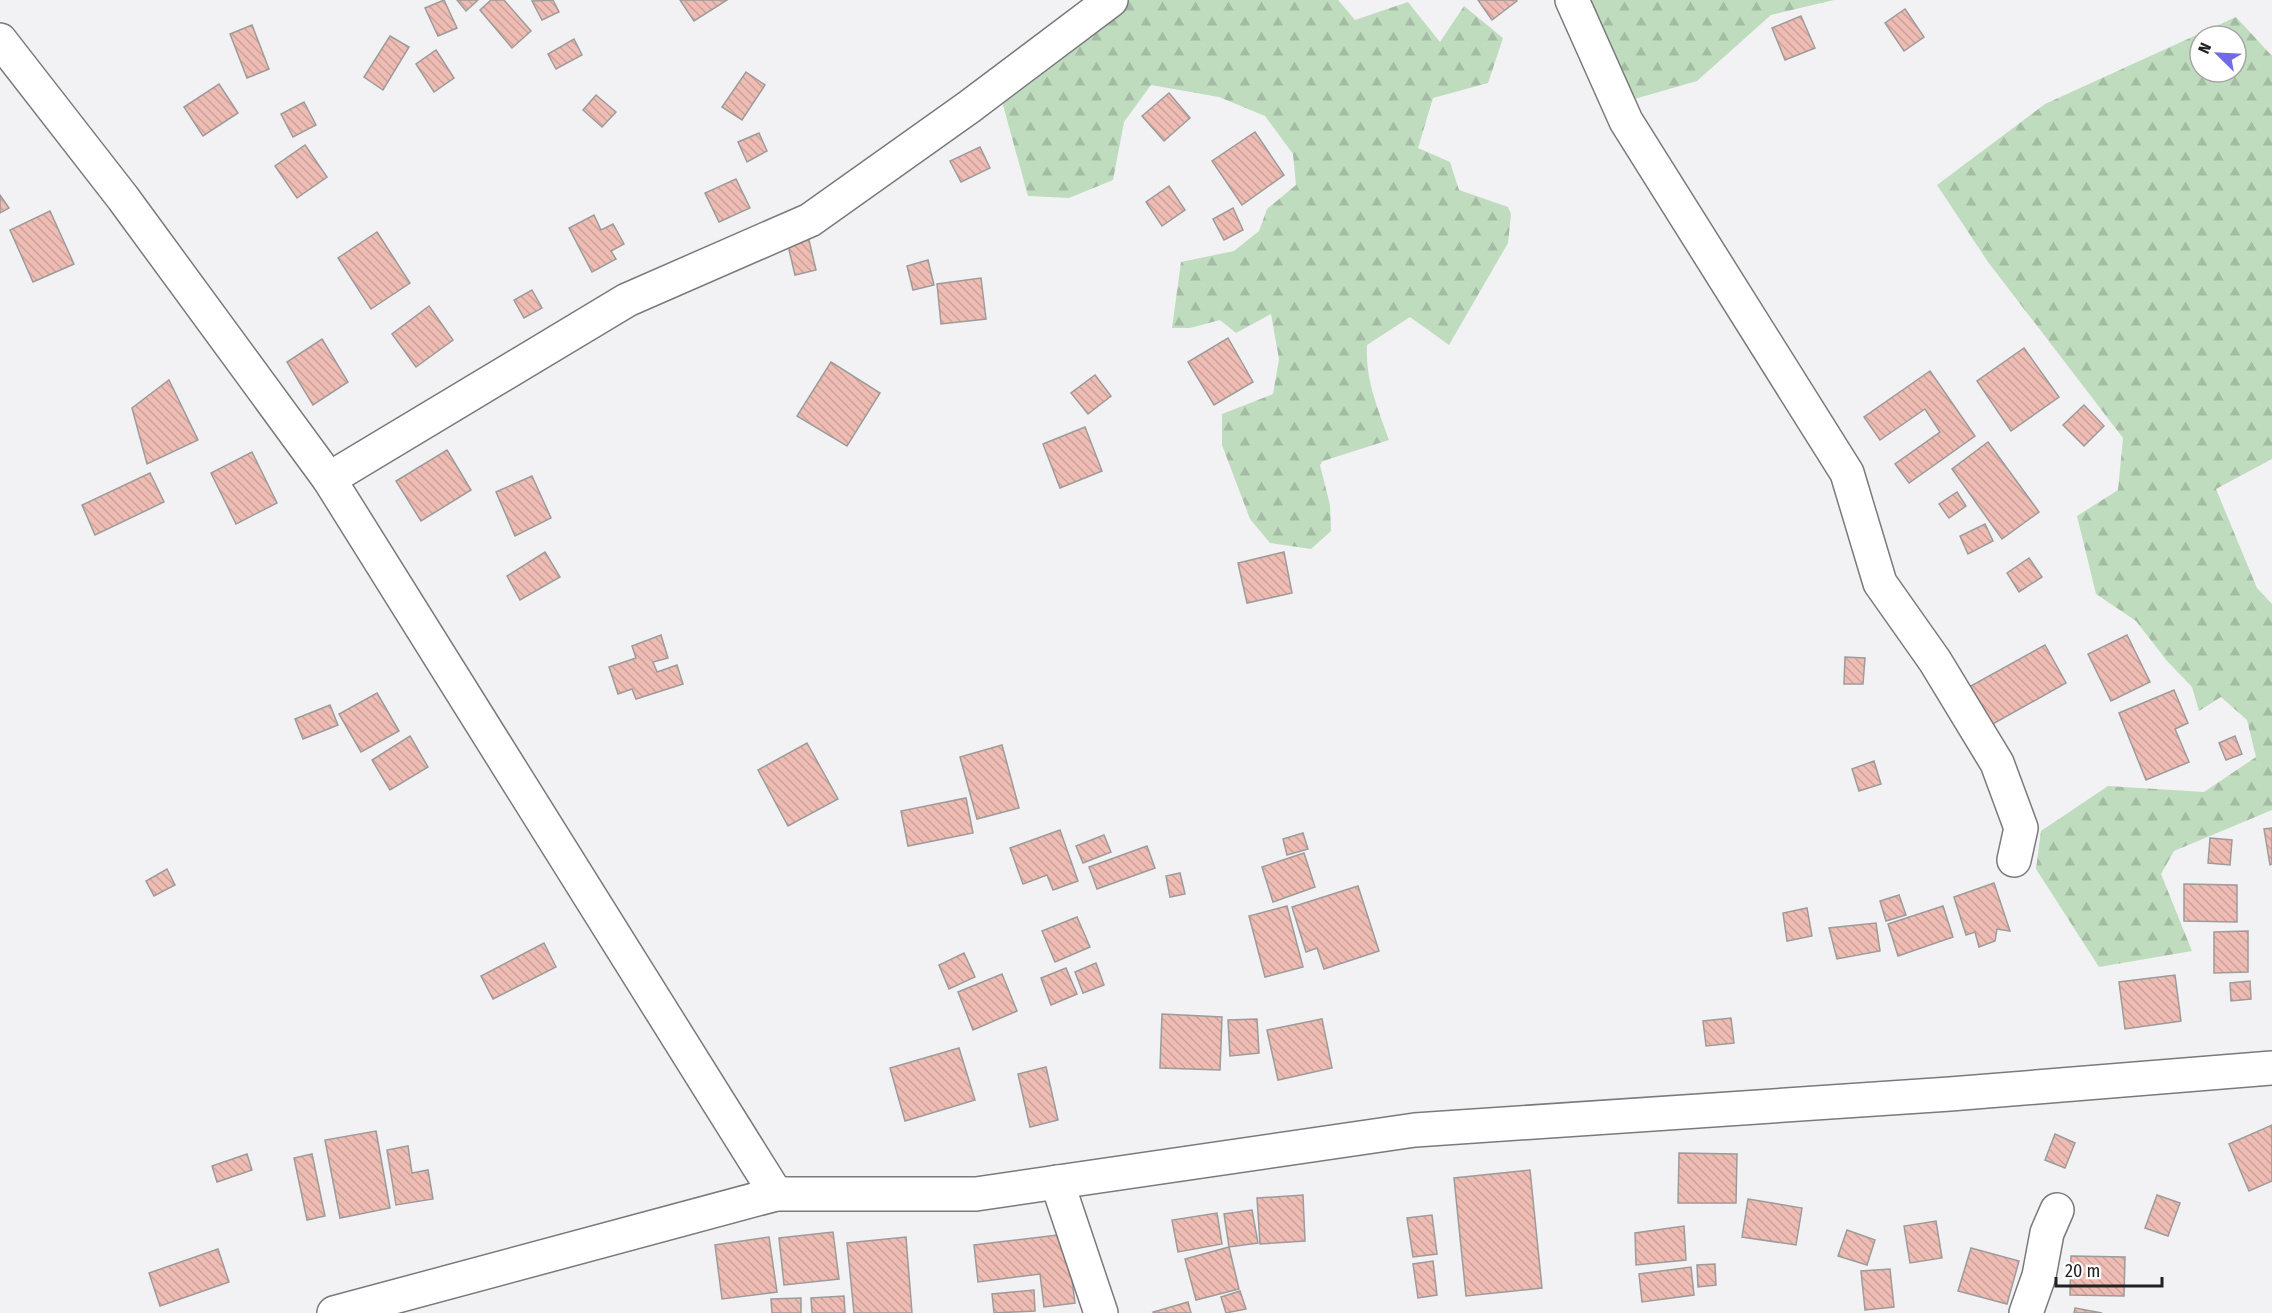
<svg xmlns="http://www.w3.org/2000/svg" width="2272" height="1313" font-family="'Fira Sans Condensed',sans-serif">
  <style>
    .forest { fill: url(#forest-firs); fill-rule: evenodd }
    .building { fill: url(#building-back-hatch); stroke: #9d9b9b; stroke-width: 1.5 }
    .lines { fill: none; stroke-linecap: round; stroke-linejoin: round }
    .minor-casing { stroke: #7a7a7c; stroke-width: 36 }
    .minor { stroke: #fff; stroke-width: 33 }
  </style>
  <defs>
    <pattern id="forest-firs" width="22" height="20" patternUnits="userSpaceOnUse" patternTransform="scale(1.5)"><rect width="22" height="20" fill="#bfdcbe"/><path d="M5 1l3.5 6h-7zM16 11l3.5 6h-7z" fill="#a4bca3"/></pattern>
    <pattern id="building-back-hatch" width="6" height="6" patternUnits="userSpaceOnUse" patternTransform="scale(1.5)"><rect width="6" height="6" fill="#eebcb2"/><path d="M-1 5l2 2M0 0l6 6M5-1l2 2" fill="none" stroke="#cca199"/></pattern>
  </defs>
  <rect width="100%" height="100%" fill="#f2f2f4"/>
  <g class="forest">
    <path d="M1106,0H1338L1355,20L1408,2L1440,42L1464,6L1503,38L1488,83L1433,98L1418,148L1450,162L1459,190L1508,207L1511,214L1508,243L1449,345L1410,317L1367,345C1365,379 1378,409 1389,440L1323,461L1320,465L1330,505L1331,531L1311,549L1270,543L1250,519L1222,445V414L1273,394L1279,359L1271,314L1236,333L1220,320L1190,328H1172L1181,262L1234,251L1259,231L1267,209L1296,185L1293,154L1265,116L1219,97L1151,85L1124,122L1113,180L1069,198L1028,196L995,76Z"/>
    <path d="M1589,0H1834L1771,15L1697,81L1631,100Z"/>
    <path d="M2236,17L2272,56V459L2216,489L2257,588L2272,604V810L2174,851L2161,874L2192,951L2099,967L2036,869L2041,831L2108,786L2204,792L2256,757L2247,720L2221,697L2199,711L2192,687L2167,661L2136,621L2096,594L2077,516L2118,490L2123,438L1988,262L1937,185L2045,104ZM2200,36H2236V72H2200Z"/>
  </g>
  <g class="building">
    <path d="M444,0L457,28L438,36L425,8Z"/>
    <path d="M457,0H478L466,11Z"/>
    <path d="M491,0H504L531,31L512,48L480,10Z"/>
    <path d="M553,0L559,12L542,20L532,1Z"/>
    <path d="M680,0H727L694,21Z"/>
    <path d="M1478,0H1517V1L1492,20Z"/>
    <path d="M1905,9L1924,37L1904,51L1885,23Z"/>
    <path d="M1801,16L1815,48L1785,60L1772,28Z"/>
    <path d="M252,25L269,69L247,78L230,34Z"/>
    <path d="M390,36L409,47L383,90L364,77Z"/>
    <path d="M574,39L582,55L556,69L548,54Z"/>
    <path d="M436,50L454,78L434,92L416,64Z"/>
    <path d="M746,72L765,85L742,120L722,107Z"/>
    <path d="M219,84L238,113L203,136L184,107Z"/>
    <path d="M1169,93L1190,118L1164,141L1142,116Z"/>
    <path d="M596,95L616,112L602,127L583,110Z"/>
    <path d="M304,102L316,125L293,137L281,114Z"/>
    <path d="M1255,132L1284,175L1242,205L1212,161Z"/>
    <path d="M759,133L767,151L747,162L738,142Z"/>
    <path d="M305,145L327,177L297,198L275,166Z"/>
    <path d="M980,147L990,168L961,182L950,161Z"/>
    <path d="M736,179L750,208L719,222L705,193Z"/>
    <path d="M1169,186L1185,210L1162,226L1146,202Z"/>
    <path d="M0,195L9,208L0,213Z"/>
    <path d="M1233,208L1243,230L1224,240L1213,219Z"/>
    <path d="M50,211L74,264L33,282L10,230Z"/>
    <path d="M594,215L601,230L613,224L624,244L611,251L616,259L592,272L569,228Z"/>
    <path d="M377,232L410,283L371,309L338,258Z"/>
    <path d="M808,236L816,270L795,275L787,241Z"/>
    <path d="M928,260L934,285L913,290L907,266Z"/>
    <path d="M981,278L986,319L941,324L937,284Z"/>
    <path d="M532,290L542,308L524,318L514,300Z"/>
    <path d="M429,306L453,340L416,367L392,334Z"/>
    <path d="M1228,338L1253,382L1214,405L1188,362Z"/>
    <path d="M322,339L348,382L313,405L287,362Z"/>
    <path d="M2024,348L2059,397L2011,431L1977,381Z"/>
    <path d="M831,362L880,393L847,446L797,416Z"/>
    <path d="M1930,371L1975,436L1909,483L1895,464L1940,432L1925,409L1880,440L1864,417Z"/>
    <path d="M1095,375L1111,396L1088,414L1071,393Z"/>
    <path d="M169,380L198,440L147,464L132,408Z"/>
    <path d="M2084,405L2104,426L2084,446L2063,425Z"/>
    <path d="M1085,427L1102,471L1060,488L1043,444Z"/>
    <path d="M1988,442L2039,512L2002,539L1952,469Z"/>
    <path d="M447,450L471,490L421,521L396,481Z"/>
    <path d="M252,452L277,503L236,524L211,473Z"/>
    <path d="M150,473L164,502L95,535L82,505Z"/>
    <path d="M532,476L551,518L515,536L496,492Z"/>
    <path d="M1957,492L1966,506L1949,518L1939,504Z"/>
    <path d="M1985,524L1993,541L1968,554L1960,536Z"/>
    <path d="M545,552L560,577L520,600L507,576Z"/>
    <path d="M1284,552L1292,593L1247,603L1238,563Z"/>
    <path d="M2029,558L2042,577L2019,592L2007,573Z"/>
    <path d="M661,635L668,658L653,662L657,672L677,665L683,684L636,699L632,689L618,694L609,667L636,658L632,646Z"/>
    <path d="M2127,635L2150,682L2111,701L2088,654Z"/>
    <path d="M2045,645L2066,683L1991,725L1969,687Z"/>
    <path d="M1845,657L1865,658L1863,684H1844Z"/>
    <path d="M2174,690L2188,723L2175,729L2189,762L2146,780L2119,713Z"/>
    <path d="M377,693L399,731L361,752L339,714Z"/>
    <path d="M330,705L338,725L303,739L295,719Z"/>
    <path d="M410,736L428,767L390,790L372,760Z"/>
    <path d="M2235,736L2242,754L2226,760L2219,743Z"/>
    <path d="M807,743L838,799L788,826L758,770Z"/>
    <path d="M1002,745L1019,808L977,819L960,757Z"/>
    <path d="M1874,761L1881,784L1859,791L1852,769Z"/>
    <path d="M966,798L973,833L908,846L901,811Z"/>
    <path d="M2272,828V864L2270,865L2264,829Z"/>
    <path d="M1060,830L1078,881L1053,890L1047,875L1023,884L1010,848Z"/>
    <path d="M1303,833L1308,849L1287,855L1283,839Z"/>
    <path d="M1104,835L1111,852L1083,863L1076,846Z"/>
    <path d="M2210,838L2232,840L2230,865L2208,863Z"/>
    <path d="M1147,846L1155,868L1097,889L1089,867Z"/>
    <path d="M1304,853L1315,887L1273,902L1262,867Z"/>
    <path d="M167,869L175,885L154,896L146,881Z"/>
    <path d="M1180,873L1185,894L1170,897L1166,876Z"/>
    <path d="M1994,883L2010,931L1997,929L1995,941L1979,947L1975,932L1966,935L1954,897Z"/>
    <path d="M2184,884L2237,885V922L2184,921Z"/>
    <path d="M1358,886L1379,951L1324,969L1317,948L1306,952L1292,907Z"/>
    <path d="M1899,895L1906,915L1886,921L1880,901Z"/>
    <path d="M1287,906L1303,967L1265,977L1249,916Z"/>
    <path d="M1943,906L1953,937L1898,956L1888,924Z"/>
    <path d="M1807,908L1812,936L1787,941L1783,913Z"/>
    <path d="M1077,917L1090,947L1055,962L1042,931Z"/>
    <path d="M1876,923L1880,951L1837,959L1829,928Z"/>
    <path d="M2248,931V972L2214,973V932Z"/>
    <path d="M544,943L556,967L493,999L481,976Z"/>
    <path d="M964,953L975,977L949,989L939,965Z"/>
    <path d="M1096,963L1104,985L1083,993L1075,972Z"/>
    <path d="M1066,968L1077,994L1051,1005L1041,978Z"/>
    <path d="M1002,974L1017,1011L973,1030L958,992Z"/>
    <path d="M2175,975L2181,1021L2125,1029L2119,982Z"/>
    <path d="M2250,981L2251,999L2231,1001L2230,983Z"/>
    <path d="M1162,1014L1222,1017L1220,1070L1160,1068Z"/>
    <path d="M1731,1018L1734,1043L1706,1046L1703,1021Z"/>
    <path d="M1257,1019L1259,1053L1230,1056L1228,1020Z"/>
    <path d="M1322,1019L1332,1068L1278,1080L1267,1030Z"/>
    <path d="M959,1048L975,1100L905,1121L890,1068Z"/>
    <path d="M1046,1067L1058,1120L1030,1127L1018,1074Z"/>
    <path d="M2272,1125V1181L2249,1191L2229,1144Z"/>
    <path d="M376,1131L390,1208L340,1218L325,1140Z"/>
    <path d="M2055,1134L2075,1143L2065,1168L2045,1160Z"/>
    <path d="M408,1146L412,1173L428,1170L433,1199L396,1205L387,1150Z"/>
    <path d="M1679,1153L1737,1154L1736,1203H1678Z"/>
    <path d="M247,1154L252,1170L217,1182L212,1166Z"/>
    <path d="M312,1154L325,1216L307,1220L294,1158Z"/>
    <path d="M1530,1170L1542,1288L1466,1296L1454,1178Z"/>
    <path d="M1303,1195L1305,1241L1260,1244L1257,1198Z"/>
    <path d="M2157,1195L2180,1203L2168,1236L2145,1228Z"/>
    <path d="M1748,1199L1802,1208L1796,1245L1742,1237Z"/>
    <path d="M1252,1210L1258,1243L1229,1247L1224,1214Z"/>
    <path d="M1217,1213L1222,1244L1178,1252L1172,1220Z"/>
    <path d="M1432,1215L1437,1254L1413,1257L1407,1218Z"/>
    <path d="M1936,1221L1942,1258L1910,1263L1904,1226Z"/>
    <path d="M1684,1226L1686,1260L1636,1265L1635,1233Z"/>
    <path d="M1847,1230L1875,1240L1867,1265L1838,1256Z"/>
    <path d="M833,1232L839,1279L784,1285L779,1238Z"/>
    <path d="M1066,1234L1075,1303L1044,1307L1040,1274L978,1282L974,1245Z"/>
    <path d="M769,1237L777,1292L722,1299L715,1245Z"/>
    <path d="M906,1237L912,1313H854L847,1243Z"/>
    <path d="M1229,1247L1239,1289L1196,1300L1185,1259Z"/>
    <path d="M1971,1248L2019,1261L2007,1304L1958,1291Z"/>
    <path d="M218,1249L229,1282L160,1306L149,1273Z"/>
    <path d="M2071,1256L2125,1257L2124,1296L2070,1295Z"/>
    <path d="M1433,1261L1437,1295L1418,1298L1413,1264Z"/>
    <path d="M1715,1264L1716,1285L1698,1287L1697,1265Z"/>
    <path d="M1691,1267L1694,1295L1642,1302L1639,1274Z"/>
    <path d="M1890,1269L1894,1307L1865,1310L1861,1271Z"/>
    <path d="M1034,1290L1035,1311L994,1313L992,1294Z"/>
    <path d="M1240,1291L1246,1309L1226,1313L1221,1297Z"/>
    <path d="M844,1296L845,1313H812L811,1298Z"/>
    <path d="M801,1298V1313H772L771,1299Z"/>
    <path d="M1188,1302L1191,1313H1154L1153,1312Z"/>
    <path d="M2075,1308L2102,1313H2074Z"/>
  </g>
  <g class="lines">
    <defs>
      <g id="minor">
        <path d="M1572,0L1626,121L1847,473L1880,583L1935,661L1997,763L2021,828L2014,860"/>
        <path d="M0,40L123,198L329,479L776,1194"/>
        <path d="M329,479L627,300L810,220L969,107L1111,0"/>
        <path d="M1057,1182L1101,1313"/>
        <path d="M334,1313L776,1194H976L1415,1130L1950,1094L2272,1068"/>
        <path d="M2026,1313L2039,1276L2047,1233L2057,1210"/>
      </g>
    </defs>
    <use href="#minor" class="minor-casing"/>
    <use href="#minor" class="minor"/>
  </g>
  <g transform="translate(2218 54) rotate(294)"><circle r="28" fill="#ffffff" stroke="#a6a6a7" stroke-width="1.5"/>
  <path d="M0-4.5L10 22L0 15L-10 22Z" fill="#6f6be5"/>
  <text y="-9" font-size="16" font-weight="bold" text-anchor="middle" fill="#212122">N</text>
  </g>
  <path d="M2056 1277v9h106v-9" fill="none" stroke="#212122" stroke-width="3"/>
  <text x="2065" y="1277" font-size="18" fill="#212122" stroke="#ffffff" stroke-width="4.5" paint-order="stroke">20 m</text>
</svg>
